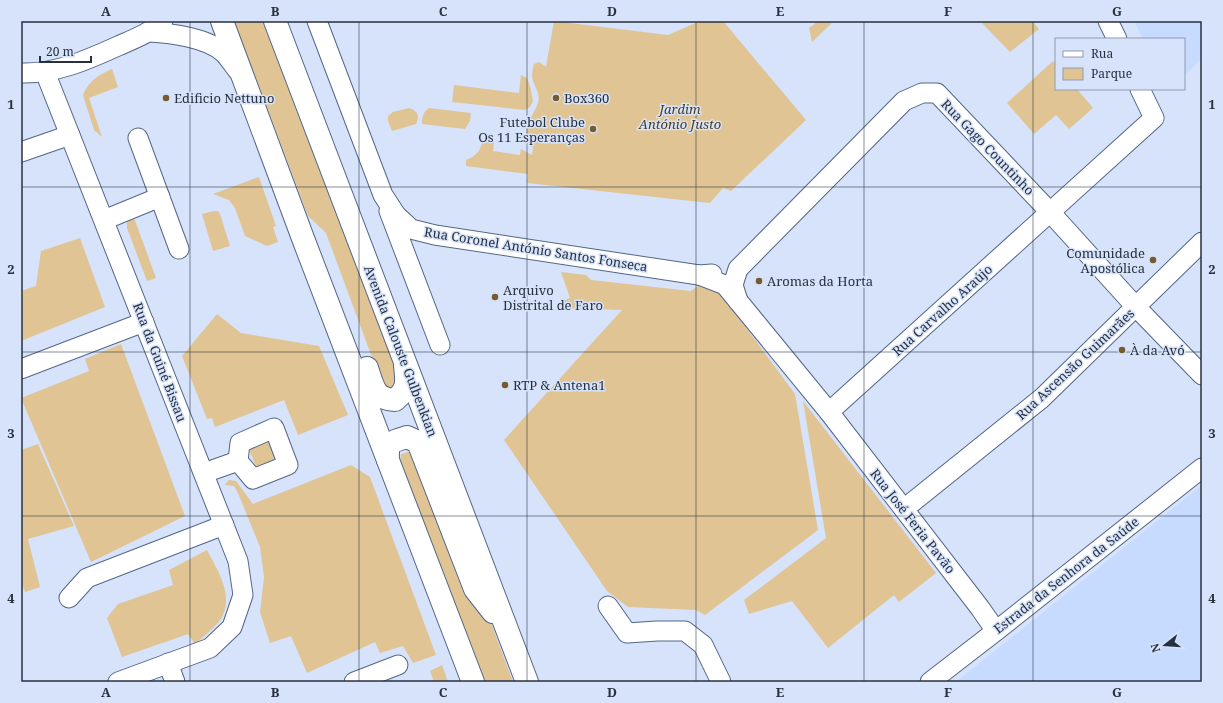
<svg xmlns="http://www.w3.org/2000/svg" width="1223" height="703" font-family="'Noto Serif',serif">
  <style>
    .built { fill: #c6dbff }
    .green { fill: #e0c493 }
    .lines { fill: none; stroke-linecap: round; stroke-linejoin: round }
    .minor-casing { stroke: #536688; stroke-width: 21 }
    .major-casing { stroke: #536688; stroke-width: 24 }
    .minor { stroke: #fff; stroke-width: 19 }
    .major { stroke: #fff; stroke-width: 22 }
    .grid { fill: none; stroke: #27303e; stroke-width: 1; stroke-opacity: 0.55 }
    .poi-dot { fill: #755b2d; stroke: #d6e3fa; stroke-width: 1.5 }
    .labels { text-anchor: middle; stroke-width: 3; stroke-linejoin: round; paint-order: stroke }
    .poi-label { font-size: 13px; fill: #27303e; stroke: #d6e3fa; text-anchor: start }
    .park-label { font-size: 13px; font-style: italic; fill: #4d3c1c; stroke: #d6e3fa }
    .street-label { font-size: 13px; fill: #27303e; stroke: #d6e3fa }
    .neatline { fill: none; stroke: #27303e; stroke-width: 1.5 }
    .grid-label { font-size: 13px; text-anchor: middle; font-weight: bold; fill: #27303e }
  </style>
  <rect width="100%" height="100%" fill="#d6e3fa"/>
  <g class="built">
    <path d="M1134,21H1202V58L1184,76V39H1143Z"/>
    <path d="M1202,485V682H956Z"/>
  </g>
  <g class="green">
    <path d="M234,21H263L397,372L398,378L393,388L385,387L380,379L326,233L308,216Z"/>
    <path d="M554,21L668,35L700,21H723L806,120L731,191L723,188L710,203L527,183L528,174L466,166V160C476,156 481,151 482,141L494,142L493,151L520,155L521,149L532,155L533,148C529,145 528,142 527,137C524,124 534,115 538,103C541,92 533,86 532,76C532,72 533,68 534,64L539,62L546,67Z"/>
    <path d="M818,21H834L812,42L809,28Z"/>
    <path d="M980,21H1032L1039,29L1010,52Z"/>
    <path d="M1053,61L1056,65V89H1077L1093,108L1069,129L1056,115L1034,134L1007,103Z"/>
    <path d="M112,69L118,87L89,98L102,137L94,130L83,95C90,80 97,76 112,69Z"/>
    <path d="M521,75L527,78L530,86L533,101L530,107L525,110L452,102L454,85L519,93Z"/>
    <path d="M409,108C418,111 420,116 416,124L392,131L388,121V116L393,112Z"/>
    <path d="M429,108L471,113L470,121L465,129L422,124C422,117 423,112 429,108Z"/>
    <path d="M259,177L276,226L273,227L278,242L267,246L245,236L235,208L229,200L213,194Z"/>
    <path d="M214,211H218L220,214L230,246L213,251L202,214Z"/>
    <path d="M133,215L156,278L147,281L127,228V222Z"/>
    <path d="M80,238L105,307L21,341V291L36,286L41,251Z"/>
    <path d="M561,272L586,275L591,280L691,291L702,283L719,291L795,394L818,530L705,615L696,610L628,607L607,591L504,440L622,310L560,308L558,303L570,298Z"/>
    <path d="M217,314L241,333L319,346L348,415L298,435L284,400L215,427L212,418L207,419L182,356Z"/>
    <path d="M121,344L185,516L91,562L21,398L89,371L85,359Z"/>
    <path d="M803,401L936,573L899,602L894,595L828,648L792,601L749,614L744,600L826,538Z"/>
    <path d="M270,439L279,461L257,469L248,447Z"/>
    <path d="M38,444L74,526L28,539L40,587L25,592L21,581V450Z"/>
    <path d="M408,452H414L473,603L491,623L513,682H484L400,462L401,454Z"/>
    <path d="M351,465L370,477L436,655L413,663L403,646L380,653L375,642L307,673L291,636L270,643L260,612L264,577L260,547L238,493L234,486L225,485L229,480L236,481L253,504Z"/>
    <path d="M207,550C217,569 234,595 222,617C218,625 202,638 195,644L188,634L122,657L107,618L118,604L173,585L169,570Z"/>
    <path d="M442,665L448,682H434L430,671Z"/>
  </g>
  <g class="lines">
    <defs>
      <g id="minor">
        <path d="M317,21L383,195L396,215L411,229L435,235L699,275L712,274"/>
        <path d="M1108,21L1117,39"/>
        <path d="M150,32C171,33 208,38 224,53C229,58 233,65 238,71"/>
        <path d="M45,72L238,561L243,595L232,627L210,648L118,682"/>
        <path d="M21,73C56,74 87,60 118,46C134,39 150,33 163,21"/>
        <path d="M138,138L179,249"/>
        <path d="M21,152L70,135"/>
        <path d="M389,211L440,345"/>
        <path d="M104,220L160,197"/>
        <path d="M699,275L725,285L829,412L1154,118L1140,89"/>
        <path d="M738,301L733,285L738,269L904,101L922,93H937L1050,212L1136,307L1202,375"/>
        <path d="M21,369L144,322"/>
        <path d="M829,412L980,608L996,631"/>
        <path d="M204,473L238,461L253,479L288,465L274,428L240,443L238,461"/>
        <path d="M904,509L1042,398L1202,242"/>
        <path d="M69,598L87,578L224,525"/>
        <path d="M608,606L627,633L657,631H685L703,645L721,682"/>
        <path d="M168,663L175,682"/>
        <path d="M354,682L398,665"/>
        <path d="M930,682L996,631L1202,468"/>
      </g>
      <g id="major">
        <path d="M222,21L304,241L473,682"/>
        <path d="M275,21L527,682"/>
        <path d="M367,368C373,386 374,399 395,400C408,389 407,383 405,366"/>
        <path d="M388,460C387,442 391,442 407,437L418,442L475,589L493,612"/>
      </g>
    </defs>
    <use href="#minor" class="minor-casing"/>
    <use href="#major" class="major-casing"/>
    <use href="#minor" class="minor"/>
    <use href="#major" class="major"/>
  </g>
  <path class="grid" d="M190,21V682M359,21V682M527,21V682M696,21V682M864,21V682M1033,21V682M21,187H1202M21,352H1202M21,516H1202"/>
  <g class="poi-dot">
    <circle cx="166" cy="98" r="4"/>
    <circle cx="556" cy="98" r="4"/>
    <circle cx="593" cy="129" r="4"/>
    <circle cx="1153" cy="260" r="4"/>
    <circle cx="759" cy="281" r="4"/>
    <circle cx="495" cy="297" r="4"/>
    <circle cx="1122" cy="350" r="4"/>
    <circle cx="505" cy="385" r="4"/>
  </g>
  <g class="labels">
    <g class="poi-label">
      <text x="174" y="103">Edificio Nettuno</text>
      <text x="564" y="103">Box360</text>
      <text x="585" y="127" text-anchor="end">Futebol Clube<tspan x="585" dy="15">Os 11 Esperanças</tspan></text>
      <text x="1145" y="258" text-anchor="end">Comunidade<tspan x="1145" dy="15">Apostólica</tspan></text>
      <text x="767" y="286">Aromas da Horta</text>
      <text x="503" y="295">Arquivo<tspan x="503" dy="15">Distrital de Faro</tspan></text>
      <text x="1130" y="355">À da Avó</text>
      <text x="513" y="390">RTP &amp; Antena1</text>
    </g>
    <g class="park-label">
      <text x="680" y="114">Jardim<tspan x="680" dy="15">António Justo</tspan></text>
    </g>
    <g class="street-label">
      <text transform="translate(988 147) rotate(46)" y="5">Rua Gago Countinho</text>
      <text transform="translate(536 249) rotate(9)" y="5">Rua Coronel António Santos Fonseca</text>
      <text transform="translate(942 310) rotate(-42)" y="5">Rua Carvalho Araújo</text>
      <text transform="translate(401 351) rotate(69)" y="5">Avenida Calouste Gulbenkian</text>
      <text transform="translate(160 362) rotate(69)" y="5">Rua da Guiné Bissau</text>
      <text transform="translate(1075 364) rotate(-43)" y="5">Rua Ascensão Guimarães</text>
      <text transform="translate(913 521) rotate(52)" y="5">Rua José Feria Pavão</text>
      <text transform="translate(1066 575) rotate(-38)" y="5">Estrada da Senhora da Saúde</text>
    </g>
  </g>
  <rect width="1223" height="703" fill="none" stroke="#d6e3fa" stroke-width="44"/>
  <rect x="1055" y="38" width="130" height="52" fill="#d6e3fa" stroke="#909baf"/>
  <rect x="1063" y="51" width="20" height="6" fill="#ffffff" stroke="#909baf"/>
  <text x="1091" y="58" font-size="12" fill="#27303e">Rua</text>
  <rect x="1063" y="68" width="20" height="12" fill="#e0c493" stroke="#909baf"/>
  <text x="1091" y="78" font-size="12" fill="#27303e">Parque</text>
  <g transform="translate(1165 645) rotate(253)" stroke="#d6e3fa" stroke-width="3" paint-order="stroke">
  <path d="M0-3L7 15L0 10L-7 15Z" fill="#27303e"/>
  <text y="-6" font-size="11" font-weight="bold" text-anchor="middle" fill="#27303e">N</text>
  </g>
  <path d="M40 56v6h51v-6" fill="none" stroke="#27303e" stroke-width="2"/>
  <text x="46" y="56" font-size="12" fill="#27303e" stroke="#d6e3fa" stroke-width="3" paint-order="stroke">20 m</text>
  <rect x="22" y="22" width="1179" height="659" class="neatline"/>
  <g class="grid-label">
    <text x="106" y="16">A</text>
    <text x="275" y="16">B</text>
    <text x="443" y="16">C</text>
    <text x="612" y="16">D</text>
    <text x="780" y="16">E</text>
    <text x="948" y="16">F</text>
    <text x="1117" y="16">G</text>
    <text x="11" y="109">1</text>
    <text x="1212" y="109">1</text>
    <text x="11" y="274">2</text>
    <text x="1212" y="274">2</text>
    <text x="11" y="438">3</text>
    <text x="1212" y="438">3</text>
    <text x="11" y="603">4</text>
    <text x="1212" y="603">4</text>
    <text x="106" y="697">A</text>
    <text x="275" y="697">B</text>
    <text x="443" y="697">C</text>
    <text x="612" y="697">D</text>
    <text x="780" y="697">E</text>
    <text x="948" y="697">F</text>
    <text x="1117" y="697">G</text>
  </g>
</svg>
